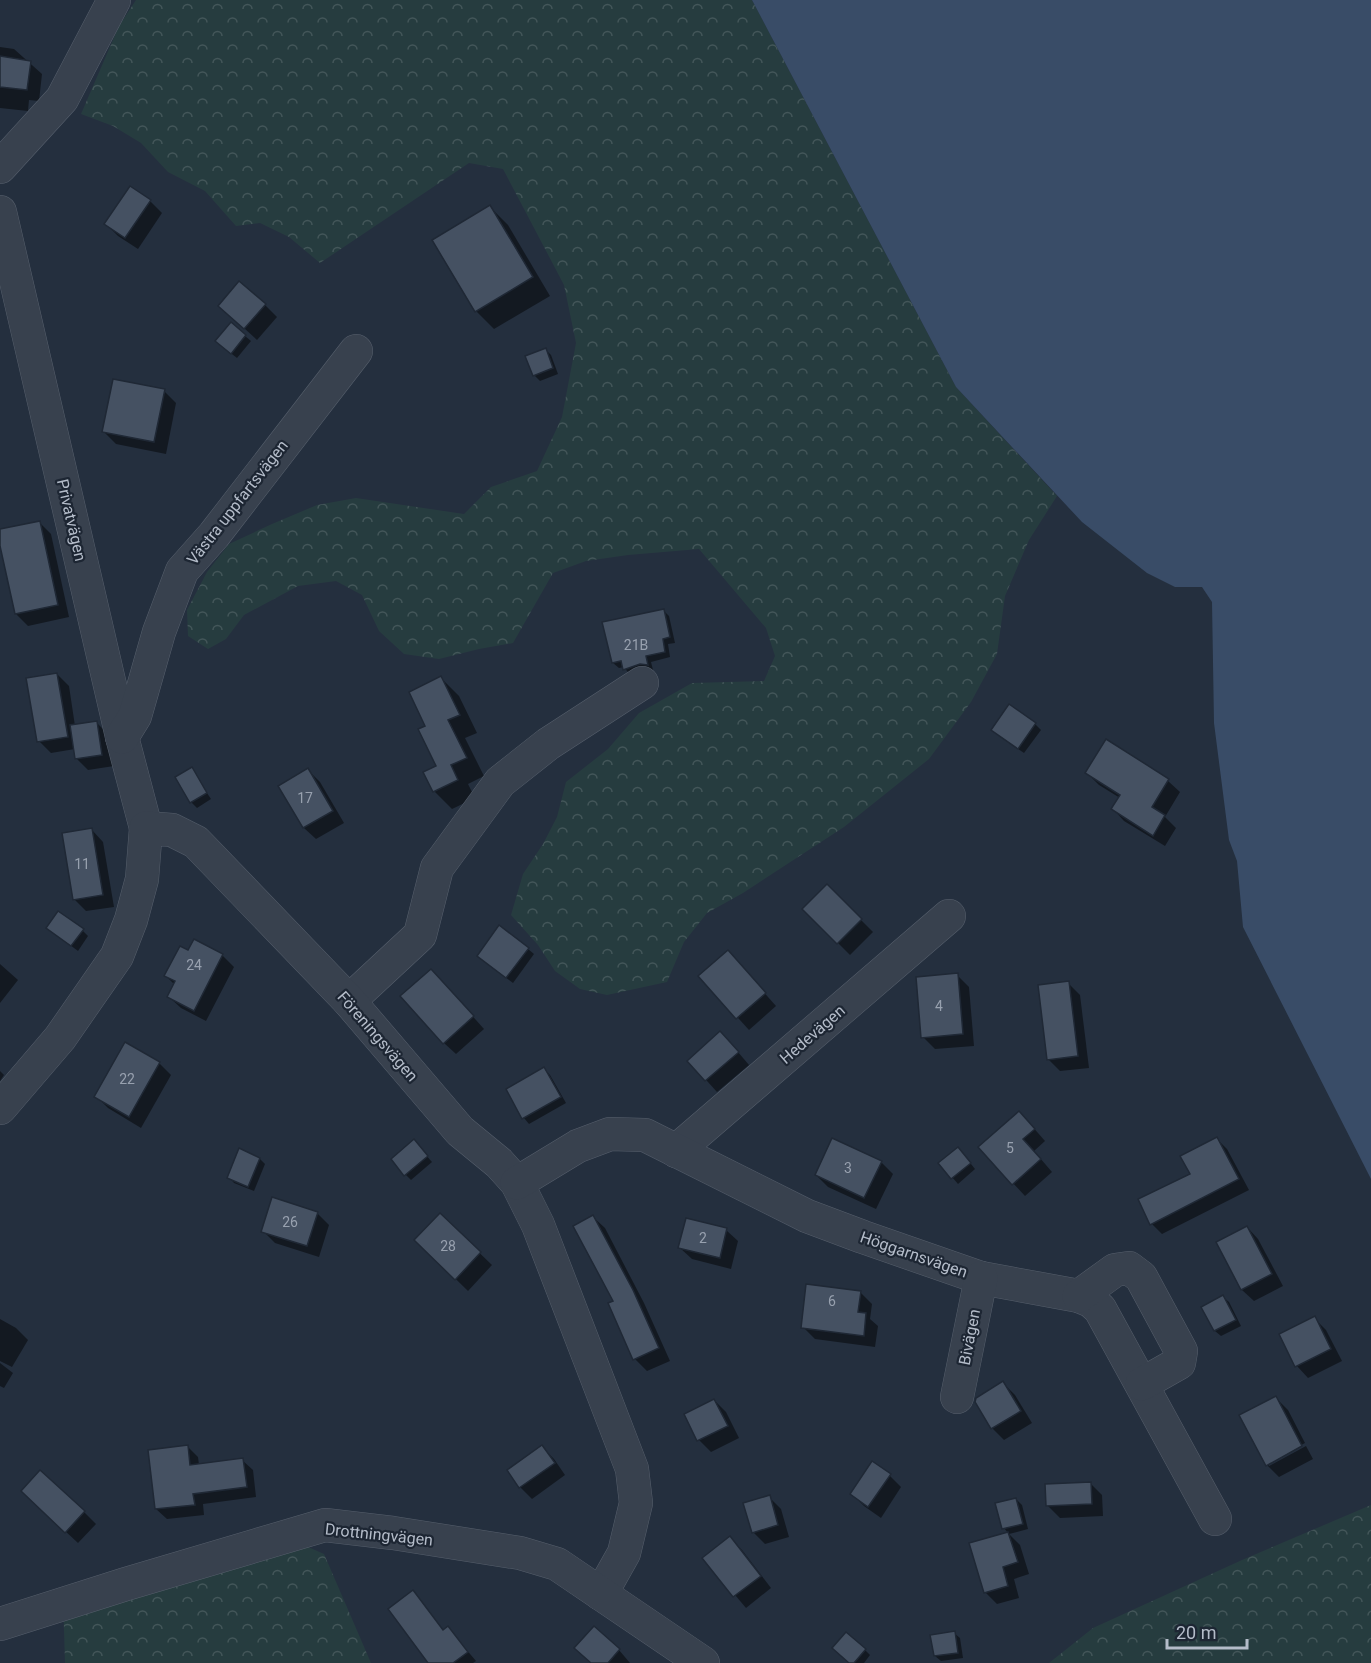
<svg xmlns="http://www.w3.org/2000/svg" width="1371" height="1663" font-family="Roboto,sans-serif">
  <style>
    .forest { fill: url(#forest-crowns) }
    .water { fill: #394c67 }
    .shadow { fill: #0007 }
    .building { fill: #455162; stroke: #1f2835; stroke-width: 1.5 }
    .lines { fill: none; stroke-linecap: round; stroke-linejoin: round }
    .minor-casing { stroke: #565f6c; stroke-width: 34 }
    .minor { stroke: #38414e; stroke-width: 33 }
    .labels { text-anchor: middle; stroke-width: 4.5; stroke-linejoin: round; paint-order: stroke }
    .number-label { font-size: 14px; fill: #98a1af }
    .street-label { font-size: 16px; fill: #b4bcc9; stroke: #1d2633 }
  </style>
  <defs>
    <pattern id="forest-crowns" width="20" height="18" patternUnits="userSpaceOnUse" patternTransform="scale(1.5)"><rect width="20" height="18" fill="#263c3f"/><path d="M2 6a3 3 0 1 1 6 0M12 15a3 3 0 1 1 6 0" fill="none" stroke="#435659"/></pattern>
  </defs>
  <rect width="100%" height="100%" fill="#242f3e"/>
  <g class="forest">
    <path d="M136,0H752L956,387L1057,496L1029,540L1005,596L997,654L971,702L929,759L844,827L743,893L707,913L684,942L667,982L607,995L580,989L555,971L538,945L511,915L523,874L543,844L557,817L566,782L608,749L639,713L692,683L764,681L775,656L766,628L699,549L628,555L586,561L553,573L513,643L479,649L439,659L404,654L379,631L362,595L336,581L298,586L244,615L226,639L208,649L188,636L187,610L207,572L229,544L272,524L317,505L356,498L464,514L491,487L537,471L562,417L576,343L564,285L503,169L469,163L320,263L289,237L260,223L236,226L205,191L168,172L141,143L113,126L81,114L119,26Z"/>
    <path d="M1371,1505V1663H1049L1093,1628L1242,1560Z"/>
    <path d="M281,1535L324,1554L371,1663H65L63,1596Z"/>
  </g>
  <path class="water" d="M752,0H1371V1179L1243,927L1237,861L1229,840L1214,723L1212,602L1202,587H1175L1147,573L1082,522L956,387Z"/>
  <g class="shadow">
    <path d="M0,47L14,49L42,74L39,101L29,100L28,111L0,108Z"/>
    <path d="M150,201L162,213L138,249L118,236L106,224Z"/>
    <path d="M490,207L508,225L550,296L494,329L476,311Z"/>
    <path d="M265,305L277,317L257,340L220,306Z"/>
    <path d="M245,336L251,341L237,358L223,347Z"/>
    <path d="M545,349L551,355L558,374L540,381L534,375Z"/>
    <path d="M164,391L176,403L166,454L116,444L104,432Z"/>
    <path d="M39,522L51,534L69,617L28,626L16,614L0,539V531Z"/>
    <path d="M663,610L669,616L675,643L668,644L670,657L651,662L653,670L647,669L630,675L624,667L619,668L613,663Z"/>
    <path d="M57,674L69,686L75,726L97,723L109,735L114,766L88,770L76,758L75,749L51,753L39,741Z"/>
    <path d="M441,678L459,696L477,733L465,738L484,776L468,784L475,798L452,809L434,791L438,767L427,726Z"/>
    <path d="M1035,724L1041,730L1024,753L998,735Z"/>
    <path d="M1107,742L1168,781L1180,792L1165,817L1176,828L1165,846L1124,821L1113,809L1120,798L1099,785L1087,773Z"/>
    <path d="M191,769L211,799L197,808L191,802Z"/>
    <path d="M308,770L320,782L344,823L316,839L304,828L280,786Z"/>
    <path d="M92,830L103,842L114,907L86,911L74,899Z"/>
    <path d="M827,886L873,932L850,955L804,909Z"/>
    <path d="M83,931L88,936L78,951L54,933Z"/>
    <path d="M528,949L534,954L513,983L484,961Z"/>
    <path d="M189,952L222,955L234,967L206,1021L181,1008L169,997L175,985L166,976Z"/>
    <path d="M737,962L776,1006L749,1030L700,976Z"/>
    <path d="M0,964L18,980L0,1003Z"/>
    <path d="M957,975L969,987L974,1046L935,1049L923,1037Z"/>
    <path d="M443,983L484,1029L456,1054L444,1043Z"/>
    <path d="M1068,983L1080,995L1089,1068L1060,1071L1048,1059Z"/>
    <path d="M126,1044L159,1063L171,1075L141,1128L108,1108L96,1096Z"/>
    <path d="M732,1045L749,1065L717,1092L689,1061Z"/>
    <path d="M544,1069L550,1075L566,1103L529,1124L524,1118L508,1089Z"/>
    <path d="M0,1071L4,1075L0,1081Z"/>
    <path d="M1031,1125L1045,1141L1034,1151L1052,1172L1025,1196L980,1147Z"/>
    <path d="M1216,1138L1227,1149L1249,1190L1162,1234L1152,1224L1192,1175Z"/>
    <path d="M419,1147L432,1162L411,1180L406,1175Z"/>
    <path d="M963,1154L975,1169L958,1184L940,1163Z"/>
    <path d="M260,1159L265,1164L254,1191L234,1183L229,1177Z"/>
    <path d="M881,1162L893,1174L876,1209L828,1187L816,1175Z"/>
    <path d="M317,1213L329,1225L319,1257L275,1243L263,1231Z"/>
    <path d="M440,1215L492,1265L468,1291L416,1240Z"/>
    <path d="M593,1217L605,1228L644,1303L670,1361L647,1371L635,1359L610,1304L615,1302Z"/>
    <path d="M1247,1227L1258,1239L1283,1286L1254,1301L1242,1290L1218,1242Z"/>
    <path d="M726,1230L738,1241L731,1269L692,1259L680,1248Z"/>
    <path d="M860,1292L872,1304L870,1319L878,1326L875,1347L815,1339L803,1327Z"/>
    <path d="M1223,1297L1229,1302L1241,1326L1221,1336L1215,1331L1203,1307Z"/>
    <path d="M1314,1318L1326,1330L1342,1361L1308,1378L1297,1366Z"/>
    <path d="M0,1319L16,1328L28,1340L12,1367L0,1361Z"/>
    <path d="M0,1363L13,1373L4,1388L0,1386Z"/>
    <path d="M1003,1383L1015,1395L1032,1423L1004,1440L992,1428Z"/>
    <path d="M1276,1398L1288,1410L1305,1443L1269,1462V1466L1306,1446L1313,1459L1279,1477L1267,1465Z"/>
    <path d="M714,1400L726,1412L739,1438L711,1452L699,1440Z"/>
    <path d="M188,1447L198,1457L199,1465L242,1460L253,1470L256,1497L203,1504L204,1515L167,1519L156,1509Z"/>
    <path d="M542,1447L554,1459L565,1475L532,1499L520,1487Z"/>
    <path d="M890,1476L901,1487L881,1518L864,1506L852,1494Z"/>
    <path d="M1090,1483L1102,1495L1103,1516L1060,1518L1048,1506Z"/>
    <path d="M769,1497L781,1509L789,1537L765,1544L753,1532Z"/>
    <path d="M1016,1499L1022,1505L1028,1529L1009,1534L1020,1545L1029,1574L1014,1579L1019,1598L997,1604L985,1592L1008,1533L1004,1528Z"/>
    <path d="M35,1503L84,1512L96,1524L78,1543Z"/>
    <path d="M730,1538L742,1550L771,1588L746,1608L704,1558Z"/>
    <path d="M413,1592L444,1631L448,1628L476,1661L473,1663H431Z"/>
    <path d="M594,1628L619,1650L630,1663H592Z"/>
    <path d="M954,1633L960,1638L963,1658L941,1661L935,1656Z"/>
    <path d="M865,1650L870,1655L864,1663H850Z"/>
  </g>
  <g class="building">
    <path d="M0,56L31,61L27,90L0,87Z"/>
    <path d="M130,186L151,200L125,238L104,224Z"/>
    <path d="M490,205L533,277L475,312L432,240Z"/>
    <path d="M239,281L266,304L244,329L218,306Z"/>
    <path d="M231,322L246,335L231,354L215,341Z"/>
    <path d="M546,348L553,368L533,376L525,356Z"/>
    <path d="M113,379L165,389L154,442L102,432Z"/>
    <path d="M40,521L58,605L15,614L0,546V529Z"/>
    <path d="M664,609L670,637L663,639L665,652L646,656L648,665L640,664L623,670L621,661L612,663L602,622Z"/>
    <path d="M57,673L68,737L37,742L26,678Z"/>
    <path d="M441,676L460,715L448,720L467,758L451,765L458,780L433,792L423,772L436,766L418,729L425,726L409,692Z"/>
    <path d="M1009,704L1036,723L1018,749L991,730Z"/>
    <path d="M97,721L102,755L75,759L70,725Z"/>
    <path d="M1106,739L1169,779L1152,807L1165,815L1153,836L1111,809L1120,795L1085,773Z"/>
    <path d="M192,767L207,793L190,803L175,777Z"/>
    <path d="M308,768L333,811L303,828L278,786Z"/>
    <path d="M92,828L103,895L73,900L62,833Z"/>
    <path d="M827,884L862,919L837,944L802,909Z"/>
    <path d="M58,911L84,929L71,946L46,928Z"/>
    <path d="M499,925L529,948L506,978L477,956Z"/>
    <path d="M194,939L223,954L194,1011L167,997L175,981L164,976L180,946L188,950Z"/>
    <path d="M728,950L766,993L736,1019L698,976Z"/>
    <path d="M431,969L474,1016L443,1044L400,996Z"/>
    <path d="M958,973L963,1034L921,1038L916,977Z"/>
    <path d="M1069,981L1078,1056L1047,1060L1038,985Z"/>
    <path d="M720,1031L739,1052L705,1081L687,1061Z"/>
    <path d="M125,1042L160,1062L129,1117L94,1097Z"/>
    <path d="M544,1067L561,1097L522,1119L506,1089Z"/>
    <path d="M1019,1111L1035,1129L1023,1139L1041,1159L1012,1185L978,1147Z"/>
    <path d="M1217,1137L1239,1179L1150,1225L1138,1199L1190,1174L1180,1156Z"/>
    <path d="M832,1138L882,1161L864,1198L815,1175Z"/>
    <path d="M414,1139L428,1156L404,1176L391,1159Z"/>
    <path d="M958,1147L971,1163L951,1179L938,1163Z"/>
    <path d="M239,1148L260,1158L248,1187L227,1178Z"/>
    <path d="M272,1197L318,1212L307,1246L261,1232Z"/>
    <path d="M440,1213L481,1252L455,1280L414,1240Z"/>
    <path d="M593,1215L633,1290L659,1348L633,1360L608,1303L613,1301L573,1226Z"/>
    <path d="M686,1218L727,1228L720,1258L678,1248Z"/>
    <path d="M1247,1226L1272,1274L1241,1290L1216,1242Z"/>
    <path d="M806,1284L861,1291L858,1312L866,1313L864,1336L801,1328Z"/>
    <path d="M1223,1295L1236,1320L1214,1331L1201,1307Z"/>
    <path d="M1315,1316L1331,1349L1295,1367L1279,1334Z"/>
    <path d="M1003,1381L1021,1411L991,1429L975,1402L976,1398Z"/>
    <path d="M1276,1396L1302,1446L1266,1466L1239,1415Z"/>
    <path d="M714,1399L728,1426L697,1441L684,1414Z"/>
    <path d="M188,1445L190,1465L243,1458L247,1487L193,1494L195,1505L155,1509L148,1450Z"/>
    <path d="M542,1445L555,1463L519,1488L507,1470Z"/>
    <path d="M872,1461L891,1474L868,1507L850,1494Z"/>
    <path d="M40,1470L85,1511L65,1533L21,1491Z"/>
    <path d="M1091,1482L1092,1504L1046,1506L1045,1484Z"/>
    <path d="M770,1495L778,1525L752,1533L743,1503Z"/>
    <path d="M1016,1498L1023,1524L1002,1529L995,1503Z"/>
    <path d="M1008,1532L1018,1562L1003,1567L1008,1586L984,1593L969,1543Z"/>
    <path d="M730,1536L761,1576L733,1597L702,1558Z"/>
    <path d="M413,1590L443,1630L448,1626L468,1652L453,1663H428L388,1609Z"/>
    <path d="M594,1626L620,1649L608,1663H591L574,1648Z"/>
    <path d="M955,1631L958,1653L934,1656L930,1635Z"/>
    <path d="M846,1632L866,1649L854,1663H849L832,1648Z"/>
  </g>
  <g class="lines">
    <defs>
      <g id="minor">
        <path d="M0,167L62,99L114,0"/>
        <path d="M0,212L122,737L146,828"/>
        <path d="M122,737L135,716L159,632L182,571L214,535L356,351"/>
        <path d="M349,1001L420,935L437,868L500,782L548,744L642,683"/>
        <path d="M0,1108L60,1038L117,956L131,920L142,879L146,828L172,830L196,842L349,1001L460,1131L499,1163L517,1183L538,1225L632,1469L636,1503L624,1553L601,1594"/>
        <path d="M676,1151L949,916"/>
        <path d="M517,1183L578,1146L610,1134L645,1135L807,1216L863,1237L981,1278L1079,1296L1091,1301L1100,1309L1215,1519"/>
        <path d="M1079,1296L1115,1270L1129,1268L1141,1277L1181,1351L1179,1363L1142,1384"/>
        <path d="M957,1397L981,1278"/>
        <path d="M0,1624L126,1584L325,1525L393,1533L520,1553L557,1564L703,1663"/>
      </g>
    </defs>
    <use href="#minor" class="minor-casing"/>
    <use href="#minor" class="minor"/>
  </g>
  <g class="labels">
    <g class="number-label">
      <text x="636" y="650">21B</text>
      <text x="305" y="803">17</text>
      <text x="82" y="869">11</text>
      <text x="194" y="970">24</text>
      <text x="939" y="1011">4</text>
      <text x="127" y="1084">22</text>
      <text x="1010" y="1153">5</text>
      <text x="848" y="1173">3</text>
      <text x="290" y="1227">26</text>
      <text x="703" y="1243">2</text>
      <text x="448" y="1251">28</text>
      <text x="832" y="1306">6</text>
    </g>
    <g class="street-label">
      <text transform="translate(237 502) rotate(-52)" y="6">Västra uppfartsvägen</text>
      <text transform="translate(72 520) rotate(77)" y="6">Privatvägen</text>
      <text transform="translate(812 1034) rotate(-41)" y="6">Hedevägen</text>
      <text transform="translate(378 1036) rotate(49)" y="6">Föreningsvägen</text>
      <text transform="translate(914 1254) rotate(19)" y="6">Höggarnsvägen</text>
      <text transform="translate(969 1337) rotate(-79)" y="6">Bivägen</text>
      <text transform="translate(379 1534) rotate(6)" y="6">Drottningvägen</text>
    </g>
  </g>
  <path d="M1167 1639v9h80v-9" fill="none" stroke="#b4bcc9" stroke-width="3"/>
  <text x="1176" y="1639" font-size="18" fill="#b4bcc9" stroke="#1d2633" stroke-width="4.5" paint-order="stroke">20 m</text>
</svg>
